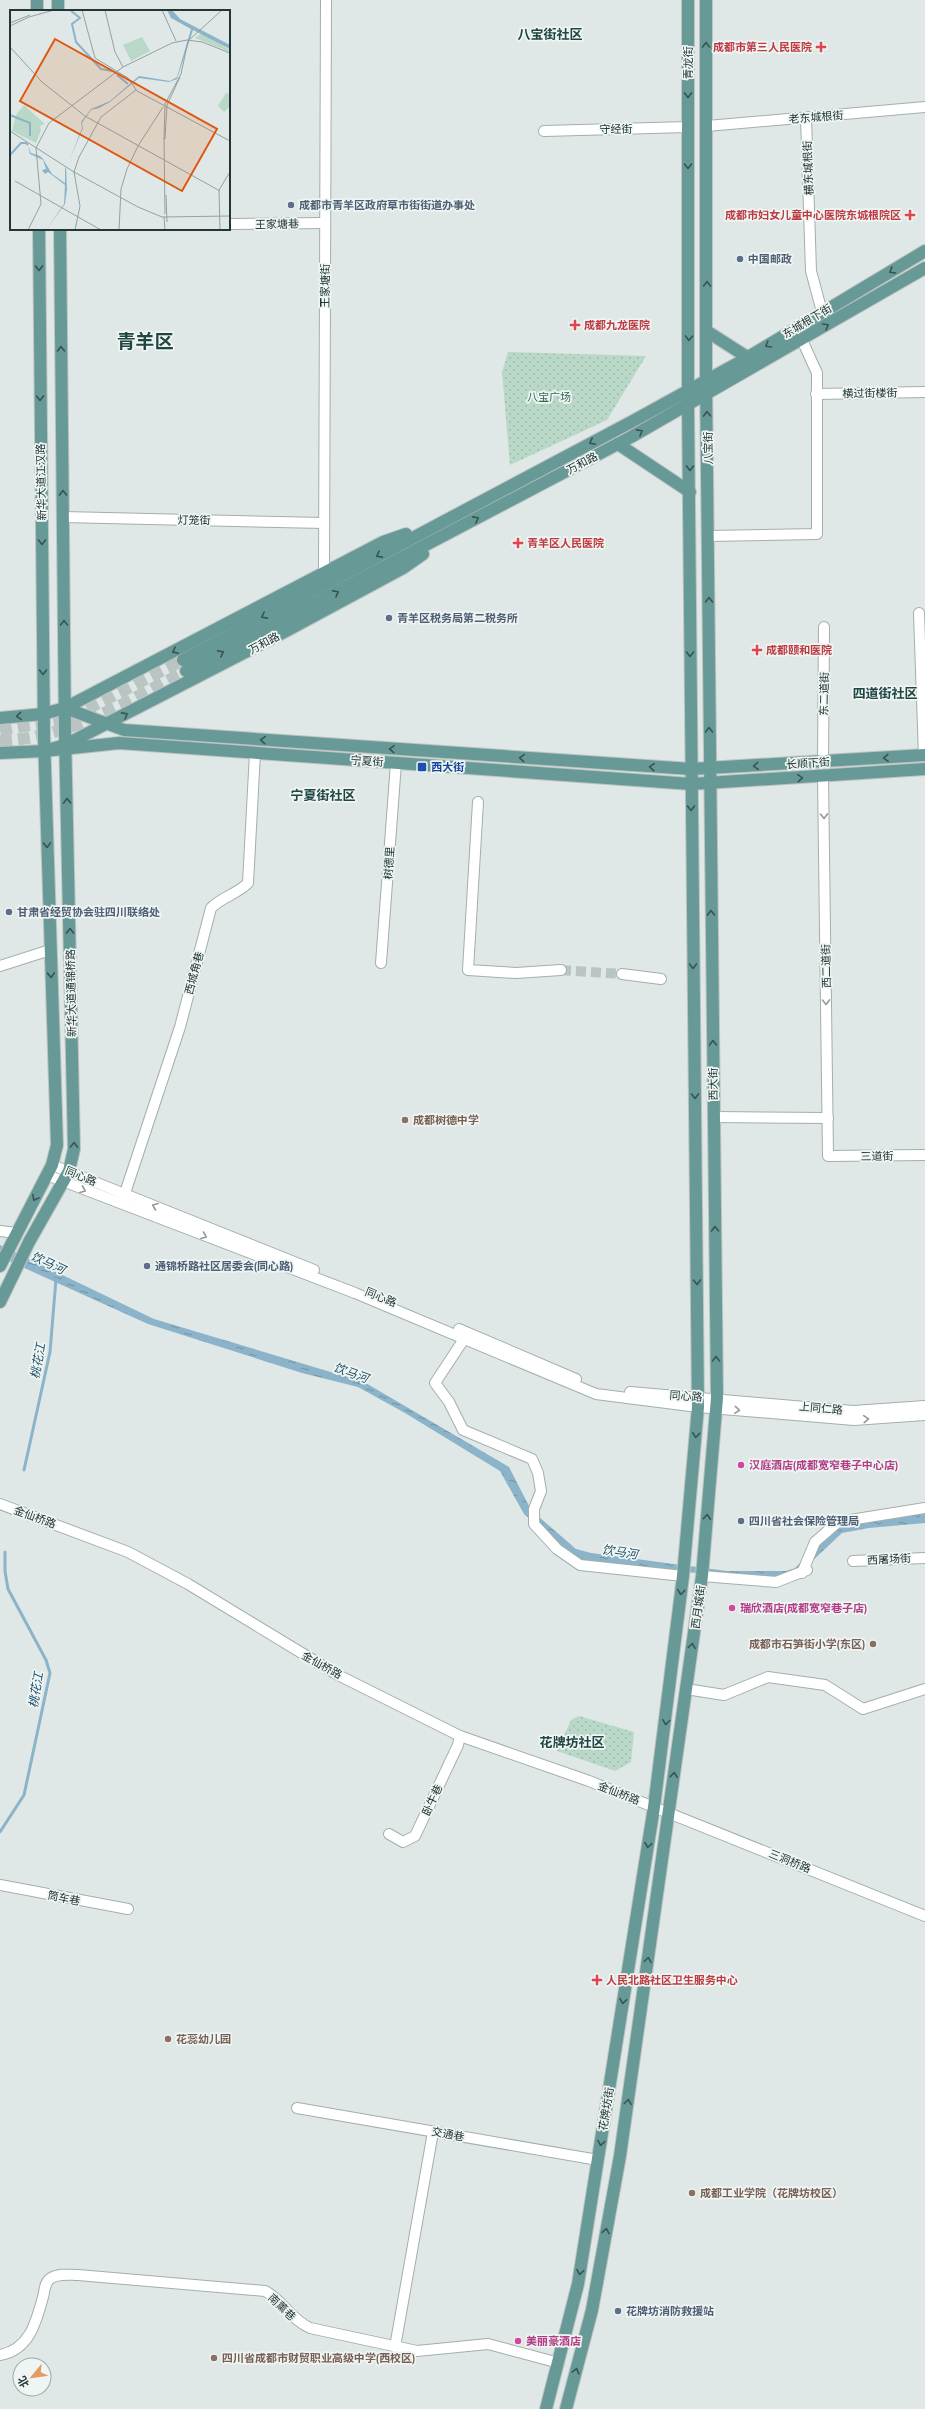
<svg xmlns="http://www.w3.org/2000/svg" width="925" height="2409" font-family="'PT Sans Narrow','Noto Sans SC',sans-serif">
  <style>
    .green { fill: url(#green-dots) }
    .water { fill: url(#water-ripples) }
    .lines { fill: none; stroke-linecap: round; stroke-linejoin: round }
    .stream { stroke: #8bb3c9; stroke-width: 3 }
    .minor-tunnel { stroke: #b9c4c3; stroke-width: 10; stroke-dasharray: 10 5; stroke-linecap: butt }
    .major-tunnel { stroke: #b9c4c3; stroke-width: 12; stroke-dasharray: 12 6; stroke-linecap: butt }
    .minor-casing { stroke: #a3afad; stroke-width: 12 }
    .major-casing { stroke: #bdc3c2; stroke-width: 14 }
    .minor { stroke: #fff; stroke-width: 10 }
    .major { stroke: #679a97; stroke-width: 12 }
    .oneway { stroke: #375452 }
    .oneway2 { stroke: #909a9a }
    .health-dot { fill: #e0444e; stroke: #eef5f3; stroke-width: 1.5 }
    .service-dot { fill: #5c6f8a; stroke: #eef5f3; stroke-width: 1.5 }
    .transit-dot { fill: #1a4fb4; stroke: #eef5f3; stroke-width: 1.5 }
    .education-dot { fill: #8d6e63; stroke: #eef5f3; stroke-width: 1.5 }
    .hotel-dot { fill: #d1479c; stroke: #eef5f3; stroke-width: 1.5 }
    .labels { text-anchor: middle; stroke-width: 3.5; stroke-linejoin: round; paint-order: stroke }
    .health-label { font-size: 11px; font-weight: bold; fill: #be3a42; stroke: #eef5f3; text-anchor: start }
    .street-label { font-size: 11px; fill: #223635; stroke: #eef5f3 }
    .service-label { font-size: 11px; font-weight: bold; fill: #4e5e75; stroke: #eef5f3; text-anchor: start }
    .park-label { font-size: 11px; fill: #306951; stroke: #eef5f3 }
    .transit-label { font-size: 11px; font-weight: bold; fill: #164399; stroke: #eef5f3; text-anchor: start }
    .education-label { font-size: 11px; font-weight: bold; fill: #785e54; stroke: #eef5f3; text-anchor: start }
    .hotel-label { font-size: 11px; font-weight: bold; fill: #b23c85; stroke: #eef5f3; text-anchor: start }
    .water-label { font-size: 12px; font-style: italic; fill: #22516c; stroke: #eef5f3 }
    .quarter-label { font-size: 13px; font-weight: bold; fill: #204644; stroke: #eef5f3 }
    .town-label { font-size: 19px; font-weight: bold; fill: #204644; stroke: #eef5f3 }
    .inset-river { fill: none; stroke: #8bb3c9; stroke-width: 2 }
    .inset-road { fill: none; stroke: #93a19f; stroke-width: 1 }
    .view { fill: #de570e; fill-opacity: 0.15; stroke: #de570e; stroke-width: 2 }
    .inset-edge { fill: none; stroke: #223635; stroke-width: 2 }
  </style>
  <defs>
    <pattern id="green-dots" width="8" height="8" patternUnits="userSpaceOnUse"><rect width="8" height="8" fill="#b9d8c8"/><path d="M2 2h.1M6 6h.1" fill="none" stroke="#9fbaac" stroke-width="1.8" stroke-linecap="round"/></pattern>
    <pattern id="water-ripples" width="26" height="14" patternUnits="userSpaceOnUse"><rect width="26" height="14" fill="#8bb3c9"/><path d="M2 4q2-2 4 0t4 0M15 11q2-2 4 0t4 0" fill="none" stroke="#7192a4"/></pattern>
  </defs>
  <rect width="100%" height="100%" fill="#dfe8e6"/>
  <g class="green">
    <path d="M508,352L646,356L607,420L510,465L502,372Z"/>
    <path d="M579,1716L634,1732L631,1762L615,1771L557,1751L571,1720Z"/>
  </g>
  <path class="water" d="M0,1245L154,1319L364,1382L509,1467L531,1510L576,1549L591,1553L727,1571H786L795,1568L841,1523L885,1516L925,1514V1523L869,1528L842,1533L809,1564L780,1580L603,1565L576,1558L524,1514L500,1471L405,1413L358,1387L302,1373L148,1324L0,1257Z"/>
  <g class="lines">
    <g class="stream">
      <path d="M24,1470L50,1352L56,1279"/>
      <path d="M0,1832L24,1795L50,1673L46,1660L8,1589L5,1571V1552"/>
    </g>
    <path class="minor-tunnel" d="M561,970L622,974"/>
    <g class="major-tunnel">
      <path d="M0,730L54,721L83,711L183,660"/>
      <path d="M0,741C69,738 126,702 186,671"/>
    </g>
    <defs>
      <g id="minor">
        <path d="M806,118L811,271L822,312"/>
        <path d="M707,126L925,107"/>
        <path d="M544,131L688,127"/>
        <path d="M229,224L325,223"/>
        <path d="M816,394L925,392"/>
        <path d="M63,517L324,523"/>
        <path d="M709,536L817,534V373L802,340"/>
        <path d="M324,572L326,0"/>
        <path d="M919,613L924,756"/>
        <path d="M823,762L824,627"/>
        <path d="M823,777L828,1156L925,1155"/>
        <path d="M478,802L468,970L516,973L561,970"/>
        <path d="M381,963L396,763"/>
        <path d="M0,966L50,950"/>
        <path d="M622,974L661,979"/>
        <path d="M714,1117L828,1118"/>
        <path d="M52,1165L314,1270"/>
        <path d="M47,1175L355,1293L596,1394L698,1407L854,1420L925,1415"/>
        <path d="M123,1199L180,1027L211,908C222,897 237,894 248,883L255,753"/>
        <path d="M0,1231L16,1233"/>
        <path d="M459,1329L576,1379"/>
        <path d="M464,1339L435,1383L449,1402L463,1430L532,1459L538,1473L541,1491L534,1509V1524L557,1549L580,1565L683,1576"/>
        <path d="M630,1392L853,1411L925,1406"/>
        <path d="M0,1504L128,1552L188,1584L338,1675L460,1736L589,1781L925,1916"/>
        <path d="M853,1561L925,1558"/>
        <path d="M802,1573L815,1542L838,1522L925,1508"/>
        <path d="M702,1576L776,1582L807,1570"/>
        <path d="M686,1689L724,1695L768,1677L825,1685L863,1709L925,1689"/>
        <path d="M389,1834L403,1842L415,1836L458,1745L460,1736"/>
        <path d="M0,1885L128,1909"/>
        <path d="M297,2108L598,2160"/>
        <path d="M395,2347L433,2132"/>
        <path d="M0,2355C29,2350 36,2323 43,2297C45,2291 44,2282 51,2278C59,2273 70,2275 78,2275L265,2291C283,2300 290,2319 310,2328L417,2351L488,2344L559,2363"/>
      </g>
      <g id="major">
        <path d="M37,0V11"/>
        <path d="M58,0V11"/>
        <path d="M708,332L747,357"/>
        <path d="M618,444L690,492"/>
        <path d="M183,660L633,421L740,362L925,251"/>
        <path d="M186,671L631,437L925,268"/>
        <path d="M65,708L124,730L691,769L925,755"/>
        <path d="M0,718L43,714L65,708L383,542L406,534"/>
        <path d="M44,751L119,743L691,784L925,769"/>
        <path d="M0,753L44,751L65,745L288,630L403,568L423,554"/>
        <path d="M0,1266L52,1165L57,1145L44,736L39,229"/>
        <path d="M0,1302L29,1242L69,1171L74,1149L65,732L60,229"/>
        <path d="M546,2409L578,2284L654,1807L683,1576L698,1407L688,406V0"/>
        <path d="M566,2409L592,2310L620,2156L702,1576L717,1398L706,380V0"/>
      </g>
    </defs>
    <use href="#minor" class="minor-casing"/>
    <use href="#major" class="major-casing"/>
    <use href="#minor" class="minor"/>
    <use href="#major" class="major"/>
  </g>
  <defs><path id="oneway-chevron" d="M-2-3.5L2.5 0L-2 3.5" fill="none" stroke-width="1.6" stroke-linecap="round" stroke-linejoin="round"/></defs>
  <g class="oneway">
    <use href="#oneway-chevron" transform="translate(706 45) rotate(-90)"/>
    <use href="#oneway-chevron" transform="translate(688 95) rotate(90)"/>
    <use href="#oneway-chevron" transform="translate(688 166) rotate(90)"/>
    <use href="#oneway-chevron" transform="translate(39 268) rotate(89)"/>
    <use href="#oneway-chevron" transform="translate(892 271) rotate(149)"/>
    <use href="#oneway-chevron" transform="translate(707 284) rotate(-90)"/>
    <use href="#oneway-chevron" transform="translate(826 326) rotate(-30)"/>
    <use href="#oneway-chevron" transform="translate(689 338) rotate(91)"/>
    <use href="#oneway-chevron" transform="translate(768 345) rotate(149)"/>
    <use href="#oneway-chevron" transform="translate(61 349) rotate(-91)"/>
    <use href="#oneway-chevron" transform="translate(40 398) rotate(89)"/>
    <use href="#oneway-chevron" transform="translate(707 414) rotate(-91)"/>
    <use href="#oneway-chevron" transform="translate(640 432) rotate(-29)"/>
    <use href="#oneway-chevron" transform="translate(592 442) rotate(153)"/>
    <use href="#oneway-chevron" transform="translate(690 468) rotate(90)"/>
    <use href="#oneway-chevron" transform="translate(63 493) rotate(-91)"/>
    <use href="#oneway-chevron" transform="translate(476 519) rotate(-28)"/>
    <use href="#oneway-chevron" transform="translate(42 542) rotate(89)"/>
    <use href="#oneway-chevron" transform="translate(379 555) rotate(152)"/>
    <use href="#oneway-chevron" transform="translate(336 593) rotate(-28)"/>
    <use href="#oneway-chevron" transform="translate(709 600) rotate(-90)"/>
    <use href="#oneway-chevron" transform="translate(264 616) rotate(152)"/>
    <use href="#oneway-chevron" transform="translate(64 623) rotate(-91)"/>
    <use href="#oneway-chevron" transform="translate(175 651) rotate(153)"/>
    <use href="#oneway-chevron" transform="translate(221 653) rotate(-28)"/>
    <use href="#oneway-chevron" transform="translate(690 654) rotate(90)"/>
    <use href="#oneway-chevron" transform="translate(43 672) rotate(89)"/>
    <use href="#oneway-chevron" transform="translate(125 715) rotate(-29)"/>
    <use href="#oneway-chevron" transform="translate(19 716) rotate(175)"/>
    <use href="#oneway-chevron" transform="translate(709 730) rotate(-90)"/>
    <use href="#oneway-chevron" transform="translate(263 740) rotate(-176)"/>
    <use href="#oneway-chevron" transform="translate(392 749) rotate(-176)"/>
    <use href="#oneway-chevron" transform="translate(522 758) rotate(-176)"/>
    <use href="#oneway-chevron" transform="translate(886 758) rotate(176)"/>
    <use href="#oneway-chevron" transform="translate(756 766) rotate(176)"/>
    <use href="#oneway-chevron" transform="translate(652 767) rotate(-176)"/>
    <use href="#oneway-chevron" transform="translate(800 778) rotate(-3)"/>
    <use href="#oneway-chevron" transform="translate(67 801) rotate(-92)"/>
    <use href="#oneway-chevron" transform="translate(691 808) rotate(89)"/>
    <use href="#oneway-chevron" transform="translate(47 845) rotate(88)"/>
    <use href="#oneway-chevron" transform="translate(711 913) rotate(-91)"/>
    <use href="#oneway-chevron" transform="translate(70 931) rotate(-91)"/>
    <use href="#oneway-chevron" transform="translate(693 966) rotate(89)"/>
    <use href="#oneway-chevron" transform="translate(51 975) rotate(88)"/>
    <use href="#oneway-chevron" transform="translate(713 1043) rotate(-91)"/>
    <use href="#oneway-chevron" transform="translate(695 1096) rotate(89)"/>
    <use href="#oneway-chevron" transform="translate(74 1145) rotate(-89)"/>
    <use href="#oneway-chevron" transform="translate(35 1198) rotate(118)"/>
    <use href="#oneway-chevron" transform="translate(715 1229) rotate(-91)"/>
    <use href="#oneway-chevron" transform="translate(697 1282) rotate(89)"/>
    <use href="#oneway-chevron" transform="translate(716 1359) rotate(-91)"/>
    <use href="#oneway-chevron" transform="translate(696 1435) rotate(95)"/>
    <use href="#oneway-chevron" transform="translate(707 1517) rotate(-85)"/>
    <use href="#oneway-chevron" transform="translate(681 1592) rotate(97)"/>
    <use href="#oneway-chevron" transform="translate(692 1646) rotate(-82)"/>
    <use href="#oneway-chevron" transform="translate(666 1722) rotate(97)"/>
    <use href="#oneway-chevron" transform="translate(674 1775) rotate(-84)"/>
    <use href="#oneway-chevron" transform="translate(648 1845) rotate(99)"/>
    <use href="#oneway-chevron" transform="translate(648 1960) rotate(-82)"/>
    <use href="#oneway-chevron" transform="translate(623 2001) rotate(99)"/>
    <use href="#oneway-chevron" transform="translate(628 2102) rotate(-82)"/>
    <use href="#oneway-chevron" transform="translate(601 2143) rotate(99)"/>
    <use href="#oneway-chevron" transform="translate(606 2231) rotate(-80)"/>
    <use href="#oneway-chevron" transform="translate(580 2272) rotate(99)"/>
    <use href="#oneway-chevron" transform="translate(576 2371) rotate(-75)"/>
  </g>
  <g class="oneway2">
    <use href="#oneway-chevron" transform="translate(824 816) rotate(89)"/>
    <use href="#oneway-chevron" transform="translate(826 1002) rotate(89)"/>
    <use href="#oneway-chevron" transform="translate(83 1190) rotate(21)"/>
    <use href="#oneway-chevron" transform="translate(155 1206) rotate(-158)"/>
    <use href="#oneway-chevron" transform="translate(204 1236) rotate(21)"/>
    <use href="#oneway-chevron" transform="translate(737 1410) rotate(5)"/>
    <use href="#oneway-chevron" transform="translate(866 1419) rotate(-4)"/>
  </g>
  <g class="health-dot">
    <path d="M819 41h4v4h4v4h-4v4h-4v-4h-4v-4h4z"/>
    <path d="M908 209h4v4h4v4h-4v4h-4v-4h-4v-4h4z"/>
    <path d="M573 319h4v4h4v4h-4v4h-4v-4h-4v-4h4z"/>
    <path d="M516 537h4v4h4v4h-4v4h-4v-4h-4v-4h4z"/>
    <path d="M755 644h4v4h4v4h-4v4h-4v-4h-4v-4h4z"/>
    <path d="M595 1974h4v4h4v4h-4v4h-4v-4h-4v-4h4z"/>
  </g>
  <g class="service-dot">
    <circle cx="291" cy="205" r="4"/>
    <circle cx="740" cy="259" r="4"/>
    <circle cx="389" cy="618" r="4"/>
    <circle cx="9" cy="912" r="4"/>
    <circle cx="147" cy="1266" r="4"/>
    <circle cx="741" cy="1521" r="4"/>
    <circle cx="618" cy="2311" r="4"/>
  </g>
  <rect class="transit-dot" x="417" y="762" width="10" height="10" rx="2"/>
  <g class="education-dot">
    <circle cx="405" cy="1120" r="4"/>
    <circle cx="873" cy="1644" r="4"/>
    <circle cx="168" cy="2039" r="4"/>
    <circle cx="692" cy="2193" r="4"/>
    <circle cx="214" cy="2358" r="4"/>
  </g>
  <g class="hotel-dot">
    <circle cx="741" cy="1465" r="4"/>
    <circle cx="732" cy="1608" r="4"/>
    <circle cx="518" cy="2341" r="4"/>
  </g>
  <g class="labels">
    <g class="health-label">
      <text x="812" y="51" text-anchor="end">成都市第三人民医院</text>
      <text x="901" y="219" text-anchor="end">成都市妇女儿童中心医院东城根院区</text>
      <text x="584" y="329">成都九龙医院</text>
      <text x="527" y="547">青羊区人民医院</text>
      <text x="766" y="654">成都颐和医院</text>
      <text x="606" y="1984">人民北路社区卫生服务中心</text>
    </g>
    <g class="street-label">
      <text transform="translate(688 63) rotate(-90)" y="4">青龙街</text>
      <text transform="translate(816 117) rotate(-4)" y="4">老东城根街</text>
      <text transform="translate(616 129) rotate(-1)" y="4">守经街</text>
      <text transform="translate(808 168) rotate(-92)" y="4">横东城根街</text>
      <text transform="translate(277 224) rotate(-1)" y="4">王家塘巷</text>
      <text transform="translate(325 286) rotate(-90)" y="4">王家塘街</text>
      <text transform="translate(807 321) rotate(-31)" y="4">东城根下街</text>
      <text transform="translate(870 393) rotate(-1)" y="4">横过街楼街</text>
      <text transform="translate(708 448) rotate(-91)" y="4">八宝街</text>
      <text transform="translate(582 463) rotate(-28)" y="4">万和路</text>
      <text transform="translate(41 482) rotate(-91)" y="4">新华大道江汉路</text>
      <text transform="translate(194 520) rotate(1)" y="4">灯笼街</text>
      <text transform="translate(264 643) rotate(-28)" y="4">万和路</text>
      <text transform="translate(824 694) rotate(-89)" y="4">东二道街</text>
      <text transform="translate(367 761) rotate(4)" y="4">宁夏街</text>
      <text transform="translate(808 763) rotate(-4)" y="4">长顺下街</text>
      <text transform="translate(389 863) rotate(-86)" y="4">树德里</text>
      <text transform="translate(826 966) rotate(-91)" y="4">西二道街</text>
      <text transform="translate(194 973) rotate(-75)" y="4">西城角巷</text>
      <text transform="translate(71 993) rotate(-91)" y="4">新华大道通锦桥路</text>
      <text transform="translate(713 1084) rotate(-91)" y="4">西大街</text>
      <text transform="translate(877 1156) rotate(-1)" y="4">三道街</text>
      <text transform="translate(81 1176) rotate(22)" y="4">同心路</text>
      <text transform="translate(381 1297) rotate(22)" y="4">同心路</text>
      <text transform="translate(686 1396) rotate(4)" y="4">同心路</text>
      <text transform="translate(821 1408) rotate(5)" y="4">上同仁路</text>
      <text transform="translate(35 1517) rotate(20)" y="4">金仙桥路</text>
      <text transform="translate(889 1559) rotate(-3)" y="4">西屠场街</text>
      <text transform="translate(698 1607) rotate(-82)" y="4">西月城街</text>
      <text transform="translate(322 1665) rotate(29)" y="4">金仙桥路</text>
      <text transform="translate(619 1793) rotate(21)" y="4">金仙桥路</text>
      <text transform="translate(432 1800) rotate(-65)" y="4">卧牛巷</text>
      <text transform="translate(790 1861) rotate(22)" y="4">三洞桥路</text>
      <text transform="translate(64 1898) rotate(12)" y="4">筒车巷</text>
      <text transform="translate(606 2109) rotate(-81)" y="4">花牌坊街</text>
      <text transform="translate(448 2134) rotate(10)" y="4">交通巷</text>
      <text transform="translate(282 2307) rotate(44)" y="4">南薰巷</text>
    </g>
    <g class="service-label">
      <text x="299" y="209">成都市青羊区政府草市街街道办事处</text>
      <text x="748" y="263">中国邮政</text>
      <text x="397" y="622">青羊区税务局第二税务所</text>
      <text x="17" y="916">甘肃省经贸协会驻四川联络处</text>
      <text x="155" y="1270">通锦桥路社区居委会(同心路)</text>
      <text x="749" y="1525">四川省社会保险管理局</text>
      <text x="626" y="2315">花牌坊消防救援站</text>
    </g>
    <g class="park-label">
      <text x="549" y="401">八宝广场</text>
    </g>
    <g class="transit-label">
      <text x="431" y="771">西大街</text>
    </g>
    <g class="education-label">
      <text x="413" y="1124">成都树德中学</text>
      <text x="865" y="1648" text-anchor="end">成都市石笋街小学(东区)</text>
      <text x="176" y="2043">花蕊幼儿园</text>
      <text x="700" y="2197">成都工业学院（花牌坊校区）</text>
      <text x="222" y="2362">四川省成都市财贸职业高级中学(西校区)</text>
    </g>
    <g class="hotel-label">
      <text x="749" y="1469">汉庭酒店(成都宽窄巷子中心店)</text>
      <text x="740" y="1612">瑞欣酒店(成都宽窄巷子店)</text>
      <text x="526" y="2345">美丽豪酒店</text>
    </g>
    <g class="water-label">
      <text transform="translate(48 1263) rotate(25)" y="4">饮马河</text>
      <text transform="translate(38 1361) rotate(-80)" y="4">桃花江</text>
      <text transform="translate(351 1373) rotate(20)" y="4">饮马河</text>
      <text transform="translate(620 1552) rotate(9)" y="4">饮马河</text>
      <text transform="translate(36 1690) rotate(-81)" y="4">桃花江</text>
    </g>
    <g class="quarter-label">
      <text x="550" y="39">八宝街社区</text>
      <text x="885" y="698">四道街社区</text>
      <text x="323" y="800">宁夏街社区</text>
      <text x="572" y="1747">花牌坊社区</text>
    </g>
    <g class="town-label">
      <text x="145" y="348">青羊区</text>
    </g>
  </g>
  <g transform="translate(10 10)">
    <rect width="220" height="220" fill="#dfe8e6"/>
    <path d="M192,23L220,40V42L185,28ZM14,95L35,114L30,116L31,120L26,133L2,121L6,105Z" fill="#b9d8c8"/>
    <path d="M132,27L140,41L121,51L113,35ZM216,83L220,84V96L214,102L208,96Z" fill="#b9d8c8"/>
    <path d="M157,0H162L170,9L220,35V39L183,20L167,69L159,72L129,68L100,92L89,98L81,100L72,113L73,118L59,151L72,118L71,112L81,99L100,91L129,66L160,71L167,67L181,19L161,8ZM18,136L21,143L30,146L33,149L42,164L55,173V159L56,157L57,180L55,194L36,220L54,194L55,175L38,162L35,164L32,160L36,159L33,150L20,144Z" fill="#8bb3c9"/>
    <path class="inset-river" d="M60,0L70,8L62,14L66,32L91,59L102,61M107,65L118,74M0,105L20,113V126M0,145L11,133H16L18,135"/>
    <path class="inset-road" d="M72,0L85,48L118,68L127,81L220,131M95,0L105,42L113,57M152,0L166,31M0,13L20,5M0,16L19,7L44,0M0,37L32,72L75,106L210,181M0,121L64,162L128,197L152,207L220,206M154,128L155,204M154,129L155,94L171,64L178,31L212,0M155,129L157,95L170,67M5,171L91,220M156,185L157,212M154,207L155,220M18,220L31,194L26,138L39,113L113,57L162,33L177,30L192,32L220,43M65,220L70,196L64,162L69,147L91,107L126,80M109,220L111,179L117,159L128,136L153,97M210,220L209,180L220,162"/>
    <path class="view" d="M45,29L207,119L172,181L10,91Z"/>
    <rect width="220" height="220" class="inset-edge"/>
  </g>
  <g transform="translate(32 2377) rotate(241)"><circle r="19" fill="#eef5f3" stroke="#9ca9a7"/>
  <path d="M0-3L7 15L0 10L-7 15Z" fill="#e39b61"/>
  <text y="-6" font-size="11" font-weight="bold" text-anchor="middle" fill="#223635">北</text>
  </g>
</svg>
